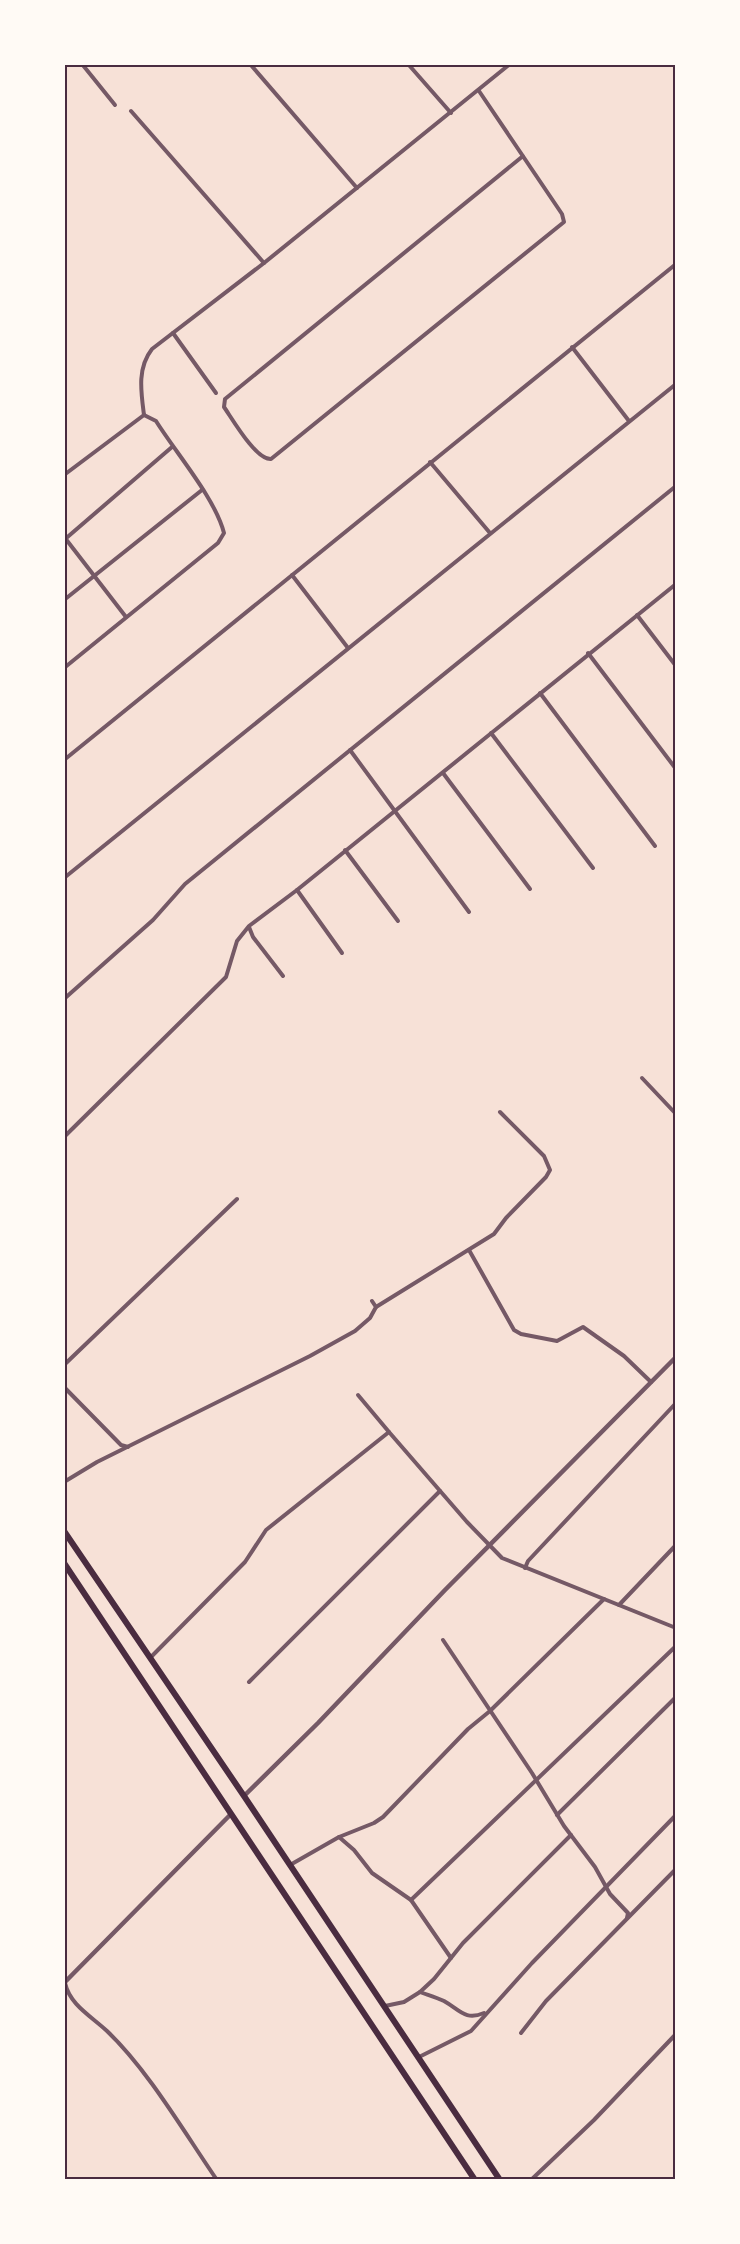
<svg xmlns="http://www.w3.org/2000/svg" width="740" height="2244" font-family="'Golos Text',sans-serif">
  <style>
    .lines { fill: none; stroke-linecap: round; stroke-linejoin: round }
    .minor { stroke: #755966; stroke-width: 4 }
    .tertiary { stroke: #755966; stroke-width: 4.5 }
    .trunk { stroke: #4a2c40; stroke-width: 6 }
    .neatline { fill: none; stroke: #4a2c40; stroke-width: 2 }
  </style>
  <rect width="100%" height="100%" fill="#f7e1d7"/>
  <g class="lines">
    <g class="minor">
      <path d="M82,64L115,105"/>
      <path d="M250,64L357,188"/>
      <path d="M408,64L451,113"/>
      <path d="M479,91L562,214L564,222L271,459C256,460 233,420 224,407L225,399L523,156"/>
      <path d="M131,111L264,263"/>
      <path d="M173,333L216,393"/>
      <path d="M572,347L629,421"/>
      <path d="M144,415C141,392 137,368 152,349L264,263L510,64"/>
      <path d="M430,462L490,533"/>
      <path d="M64,475L144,415"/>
      <path d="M65,538L126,617"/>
      <path d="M64,540L172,447"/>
      <path d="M292,575L348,648"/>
      <path d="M64,600L202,490"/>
      <path d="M637,615L676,666"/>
      <path d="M588,653L676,769"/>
      <path d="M64,668L218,543L224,533C215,498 176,453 156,421L144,415"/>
      <path d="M540,693L655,846"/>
      <path d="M491,733L593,868"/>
      <path d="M350,750L469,912"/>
      <path d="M64,760L676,264"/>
      <path d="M443,773L530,889"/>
      <path d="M345,850L398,921"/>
      <path d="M64,878L676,384"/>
      <path d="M297,890L342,953"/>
      <path d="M249,927L253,937L283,976"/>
      <path d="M64,999L153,920L185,884L676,486"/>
      <path d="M642,1078L676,1114"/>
      <path d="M64,1137L226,977L237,941L249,926L297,890L676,584"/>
      <path d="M469,1250L514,1330L521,1334L557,1341L583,1327L624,1356L651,1382"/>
      <path d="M376,1307L494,1234L506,1218L546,1177L550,1170L544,1156L500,1112"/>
      <path d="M64,1365L237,1199"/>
      <path d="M64,1387L121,1445L128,1447"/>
      <path d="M358,1395L389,1432"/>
      <path d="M64,1482L97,1462L310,1356L355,1331L370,1318L376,1307L372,1301"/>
      <path d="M525,1568L528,1561L676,1403"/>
      <path d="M619,1605L676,1545"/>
      <path d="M443,1640L532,1773L564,1826L595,1867L610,1894L628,1913L627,1918"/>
      <path d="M150,1658L245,1562L266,1530L389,1432L467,1522L502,1558L676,1628"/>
      <path d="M249,1682L440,1491"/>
      <path d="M557,1815L676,1697"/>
      <path d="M339,1837L354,1850L372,1873L411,1900L451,1958"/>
      <path d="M290,1865L339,1837L374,1823L383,1817L468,1729L490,1711L604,1599"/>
      <path d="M411,1900L676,1646"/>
      <path d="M65,1983C70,2005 91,2016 107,2031C148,2070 184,2132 217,2180"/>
      <path d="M420,1992L434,1979L463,1943L571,1835"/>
      <path d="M385,2006L404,2002L420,1992C428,1995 436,1997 444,2001C460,2010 465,2021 484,2013"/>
      <path d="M521,2033L546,2001L676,1869"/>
      <path d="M419,2057L471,2031L532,1963L676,1815"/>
      <path d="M531,2180L594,2120L676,2034"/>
    </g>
    <g class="tertiary">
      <path d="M244,1796L318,1723L445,1590L676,1357"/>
      <path d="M64,1983L231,1814"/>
    </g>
    <g class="trunk">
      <path d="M64,1531L244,1796L500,2180"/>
      <path d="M64,1563L475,2180"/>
    </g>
  </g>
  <rect width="740" height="2244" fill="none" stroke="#fffaf5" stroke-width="132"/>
  <rect x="66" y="66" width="608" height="2112" class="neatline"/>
</svg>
